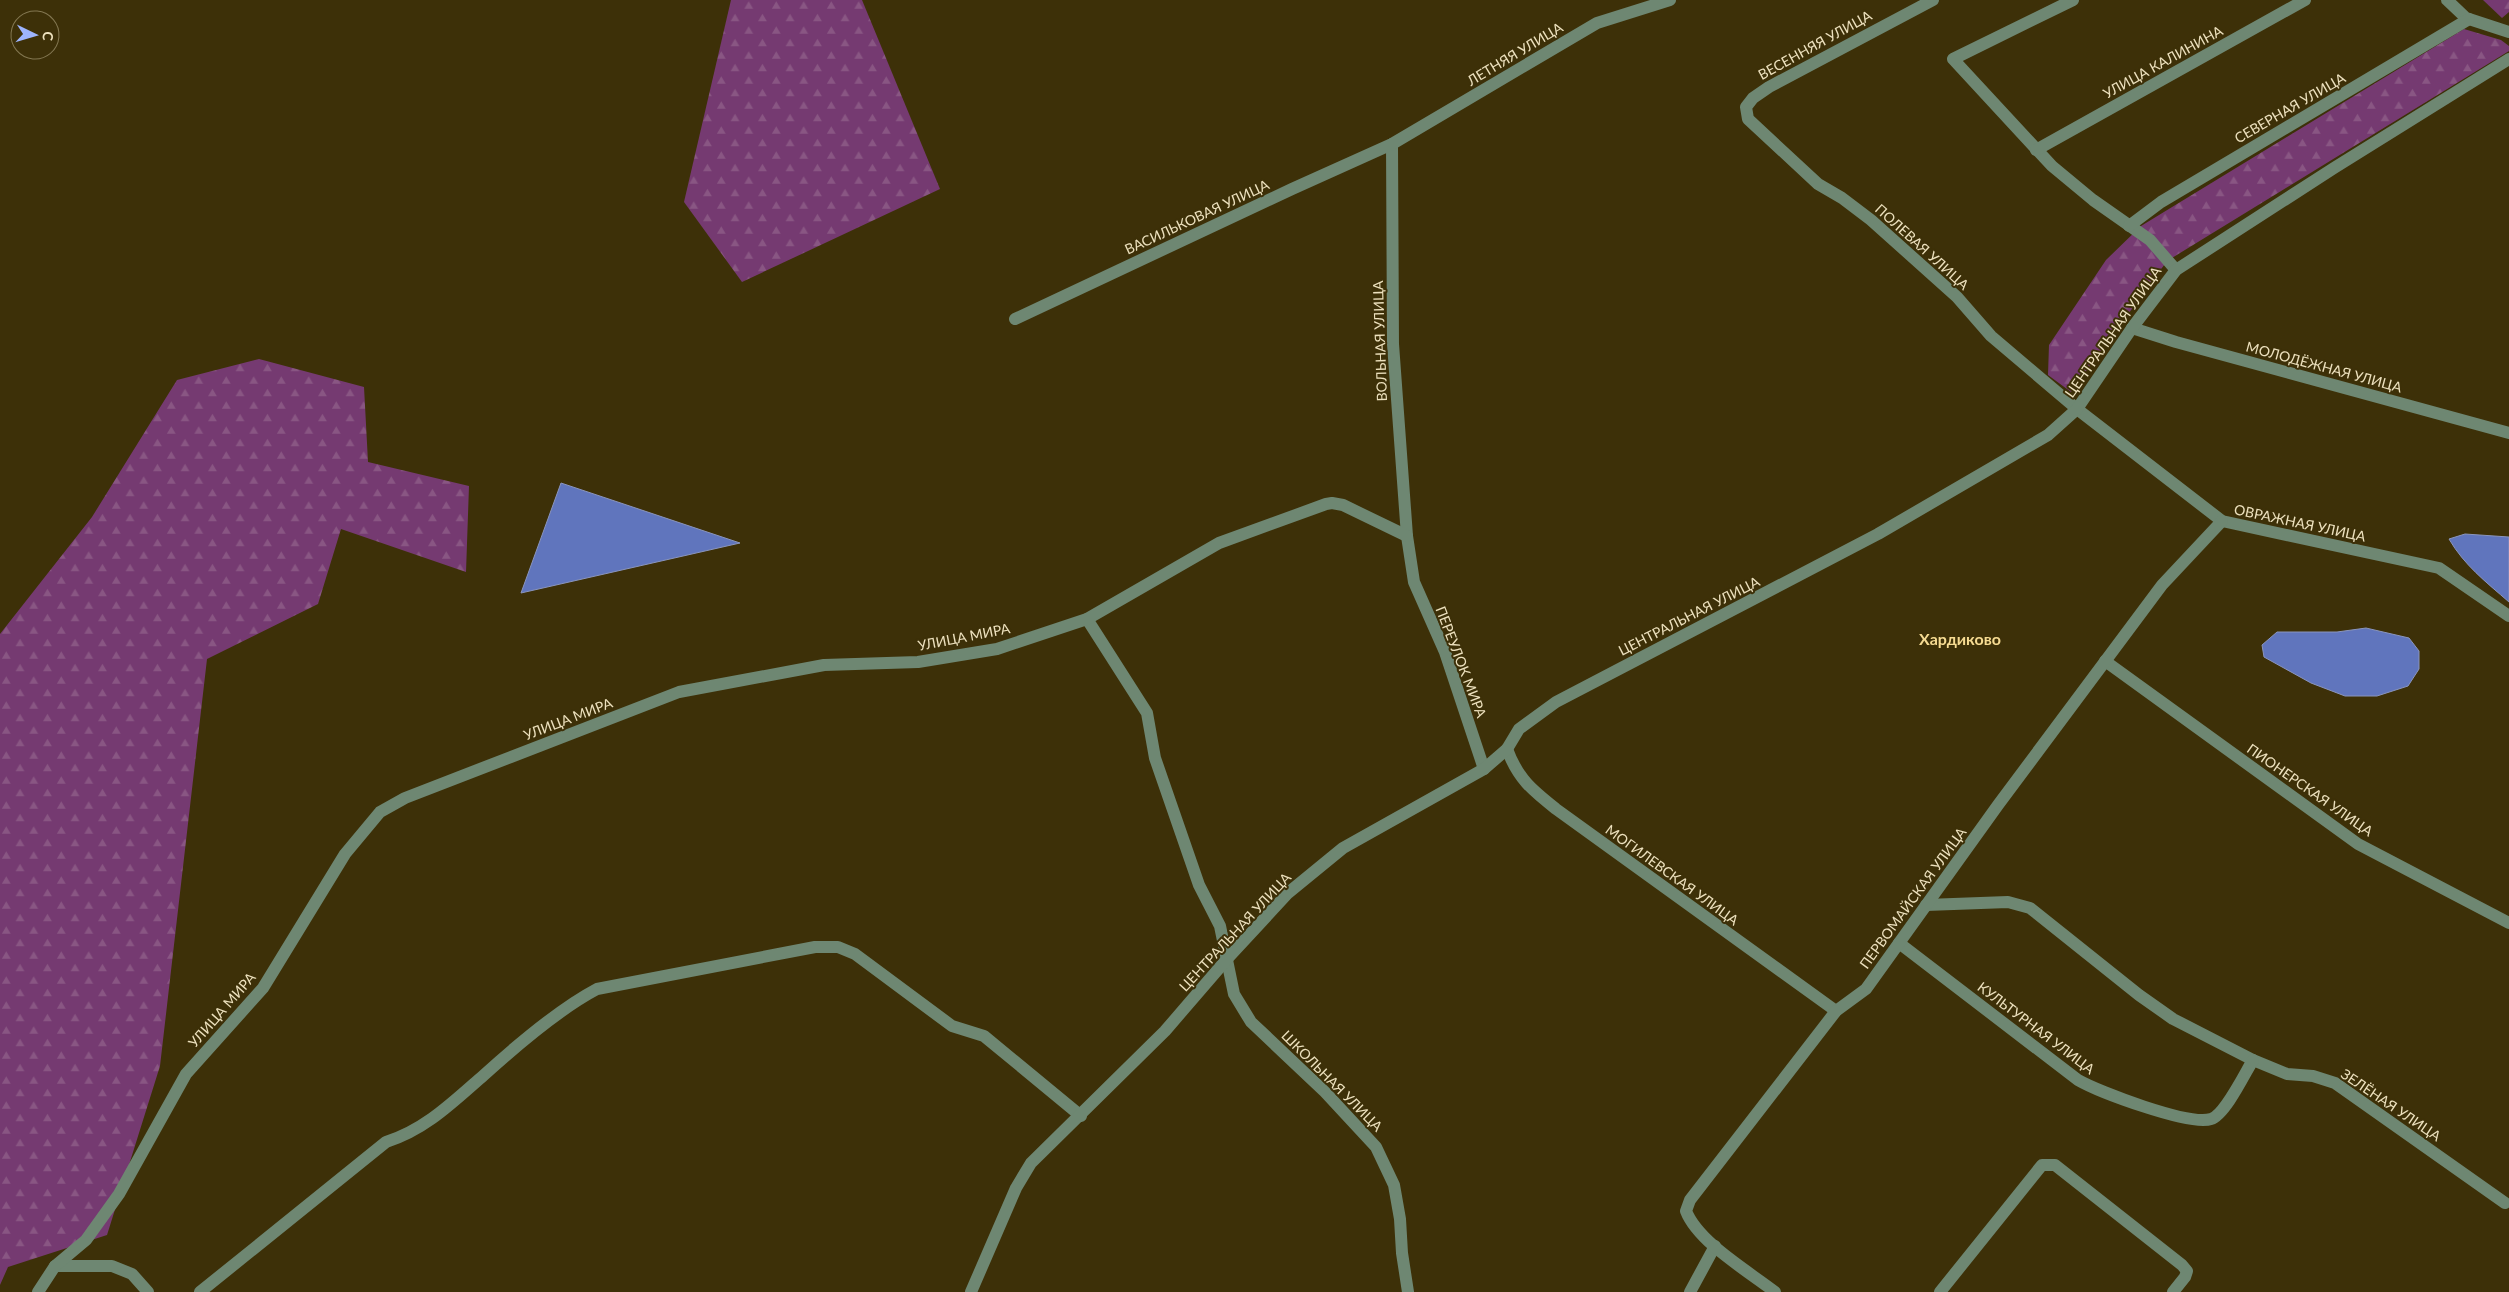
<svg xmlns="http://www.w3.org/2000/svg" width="2509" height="1292" font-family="Lato,sans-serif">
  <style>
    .forest { fill: url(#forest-firs) }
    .water { fill: #6075bd; stroke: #8a95bd }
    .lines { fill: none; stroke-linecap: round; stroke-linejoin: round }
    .minor { stroke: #6e8772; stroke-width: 12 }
    .labels { text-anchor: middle; stroke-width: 4; stroke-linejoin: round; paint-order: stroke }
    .street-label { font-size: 14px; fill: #ede1be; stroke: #3d3008 }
    .quarter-label { font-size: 16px; font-weight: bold; fill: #f6db92; stroke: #3d3008 }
  </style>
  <defs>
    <pattern id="forest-firs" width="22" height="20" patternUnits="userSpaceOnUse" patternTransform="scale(1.25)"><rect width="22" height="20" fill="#753a71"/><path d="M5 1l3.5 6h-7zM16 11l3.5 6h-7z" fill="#895683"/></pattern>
  </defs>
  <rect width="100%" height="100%" fill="#3d3008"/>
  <g class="forest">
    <path d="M731,0H862L940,189L742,282L684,202Z"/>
    <path d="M2483,0H2509V12L2502,18Z"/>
    <path d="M2464,29L2501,40L2509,46V51L2167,261L2071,392L2048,375L2049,345L2106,260L2141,226Z"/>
    <path d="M259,359L364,387L368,462L469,486L466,572L341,529L318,604L207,659L160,1066L107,1235L8,1267L0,1285V634L92,517L177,380Z"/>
  </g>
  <g class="water">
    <path d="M561,483L740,543L521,593Z"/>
    <path d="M2465,534L2509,537V602C2486,582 2464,565 2449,539Z"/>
    <path d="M2366,628L2409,638L2419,651V669L2408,686L2377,696H2345L2311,683L2264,657L2262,645L2277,632H2337Z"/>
  </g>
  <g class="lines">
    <g class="minor">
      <path d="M1933,0L1769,87L1753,98L1746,107L1748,119L1818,184L1842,198L1871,220L1957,297L1991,336L2077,409L2222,521L2439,568L2509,616"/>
      <path d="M2073,0L1953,59L2052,166L2093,200L2150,240L2176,270"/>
      <path d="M2447,0L2466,18L2509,32"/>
      <path d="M1392,144L1393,344L1407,536L1414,582L1445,652L1484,769"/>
      <path d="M2036,150L2305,0"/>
      <path d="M2129,226L2161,202L2469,19"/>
      <path d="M1015,319L1292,189L1392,144L1597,23L1670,0"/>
      <path d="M2132,328L2176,342L2509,433"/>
      <path d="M1087,619L1147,713L1155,758L1199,885L1220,926L1234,994L1251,1022L1325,1092L1376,1147L1394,1185L1400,1219L1402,1253L1408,1292"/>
      <path d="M2105,661L2358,844L2509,923"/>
      <path d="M1507,749C1518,779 1532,790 1556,809L1836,1011"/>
      <path d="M1926,905L2008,902L2030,908L2139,995L2173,1019L2253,1060L2287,1074L2313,1076L2335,1083L2505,1203"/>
      <path d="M1899,943L2078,1080C2099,1092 2189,1126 2211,1119C2225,1115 2245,1073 2253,1060"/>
      <path d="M55,1266H112L132,1274L148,1292"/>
      <path d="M38,1292L55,1266L86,1240L119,1194L186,1074L263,988L345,854L380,812L405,798L679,692L824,665L918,662L997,649L1087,619L1219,543L1326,504L1332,503L1343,505L1407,536"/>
      <path d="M200,1292L386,1142C425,1130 453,1102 484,1075C516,1046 559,1009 597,989L815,947H838L855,954L952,1026L984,1036L1081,1116"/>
      <path d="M971,1292L1016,1188L1031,1163L1165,1031L1227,959L1288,893L1343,848L1484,769L1507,749L1519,729L1556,702L1878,534L2048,435L2077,409L2132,328L2176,270L2334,168L2509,59"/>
      <path d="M1690,1292L1715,1246"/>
      <path d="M1775,1292C1748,1271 1698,1242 1686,1211L1690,1200L1836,1011L1866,989L1998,805L2162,585L2222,521"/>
      <path d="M1940,1292L2042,1165H2055L2182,1265L2187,1271L2185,1277L2173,1292"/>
    </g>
  </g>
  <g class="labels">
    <g class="street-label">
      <text transform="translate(1815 45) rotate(-29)" y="5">ВЕСЕННЯЯ УЛИЦА</text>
      <text transform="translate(1515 54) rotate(-31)" y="5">ЛЕТНЯЯ УЛИЦА</text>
      <text transform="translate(2163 62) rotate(-29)" y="5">УЛИЦА КАЛИНИНА</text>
      <text transform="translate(2290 108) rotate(-30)" y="5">СЕВЕРНАЯ УЛИЦА</text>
      <text transform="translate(1197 217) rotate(-25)" y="5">ВАСИЛЬКОВАЯ УЛИЦА</text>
      <text transform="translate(1922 247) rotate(42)" y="5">ПОЛЕВАЯ УЛИЦА</text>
      <text transform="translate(2113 332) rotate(-55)" y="5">ЦЕНТРАЛЬНАЯ УЛИЦА</text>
      <text transform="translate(1380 341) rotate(-92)" y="5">ВОЛЬНАЯ УЛИЦА</text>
      <text transform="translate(2324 367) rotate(15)" y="5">МОЛОДЁЖНАЯ УЛИЦА</text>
      <text transform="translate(2300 523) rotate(12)" y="5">ОВРАЖНАЯ УЛИЦА</text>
      <text transform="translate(1689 616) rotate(-27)" y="5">ЦЕНТРАЛЬНАЯ УЛИЦА</text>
      <text transform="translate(964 637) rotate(-11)" y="5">УЛИЦА МИРА</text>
      <text transform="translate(1461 662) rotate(69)" y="5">ПЕРЕУЛОК МИРА</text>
      <text transform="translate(568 719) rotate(-21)" y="5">УЛИЦА МИРА</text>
      <text transform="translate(2310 790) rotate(35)" y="5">ПИОНЕРСКАЯ УЛИЦА</text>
      <text transform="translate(1672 875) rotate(36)" y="5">МОГИЛЕВСКАЯ УЛИЦА</text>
      <text transform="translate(1913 898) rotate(-54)" y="5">ПЕРВОМАЙСКАЯ УЛИЦА</text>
      <text transform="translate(1235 932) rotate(-47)" y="5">ЦЕНТРАЛЬНАЯ УЛИЦА</text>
      <text transform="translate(222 1010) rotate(-49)" y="5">УЛИЦА МИРА</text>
      <text transform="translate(2036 1028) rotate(37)" y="5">КУЛЬТУРНАЯ УЛИЦА</text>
      <text transform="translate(1332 1081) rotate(45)" y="5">ШКОЛЬНАЯ УЛИЦА</text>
      <text transform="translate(2391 1105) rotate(34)" y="5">ЗЕЛЁНАЯ УЛИЦА</text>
    </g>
    <g class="quarter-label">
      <text x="1960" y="645">Хардиково</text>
    </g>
  </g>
  <g transform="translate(35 35) rotate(95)"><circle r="24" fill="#3d3008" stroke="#837751"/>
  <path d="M0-4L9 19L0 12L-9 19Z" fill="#9db4fd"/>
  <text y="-8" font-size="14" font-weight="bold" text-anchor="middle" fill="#ede1be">С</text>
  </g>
</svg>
